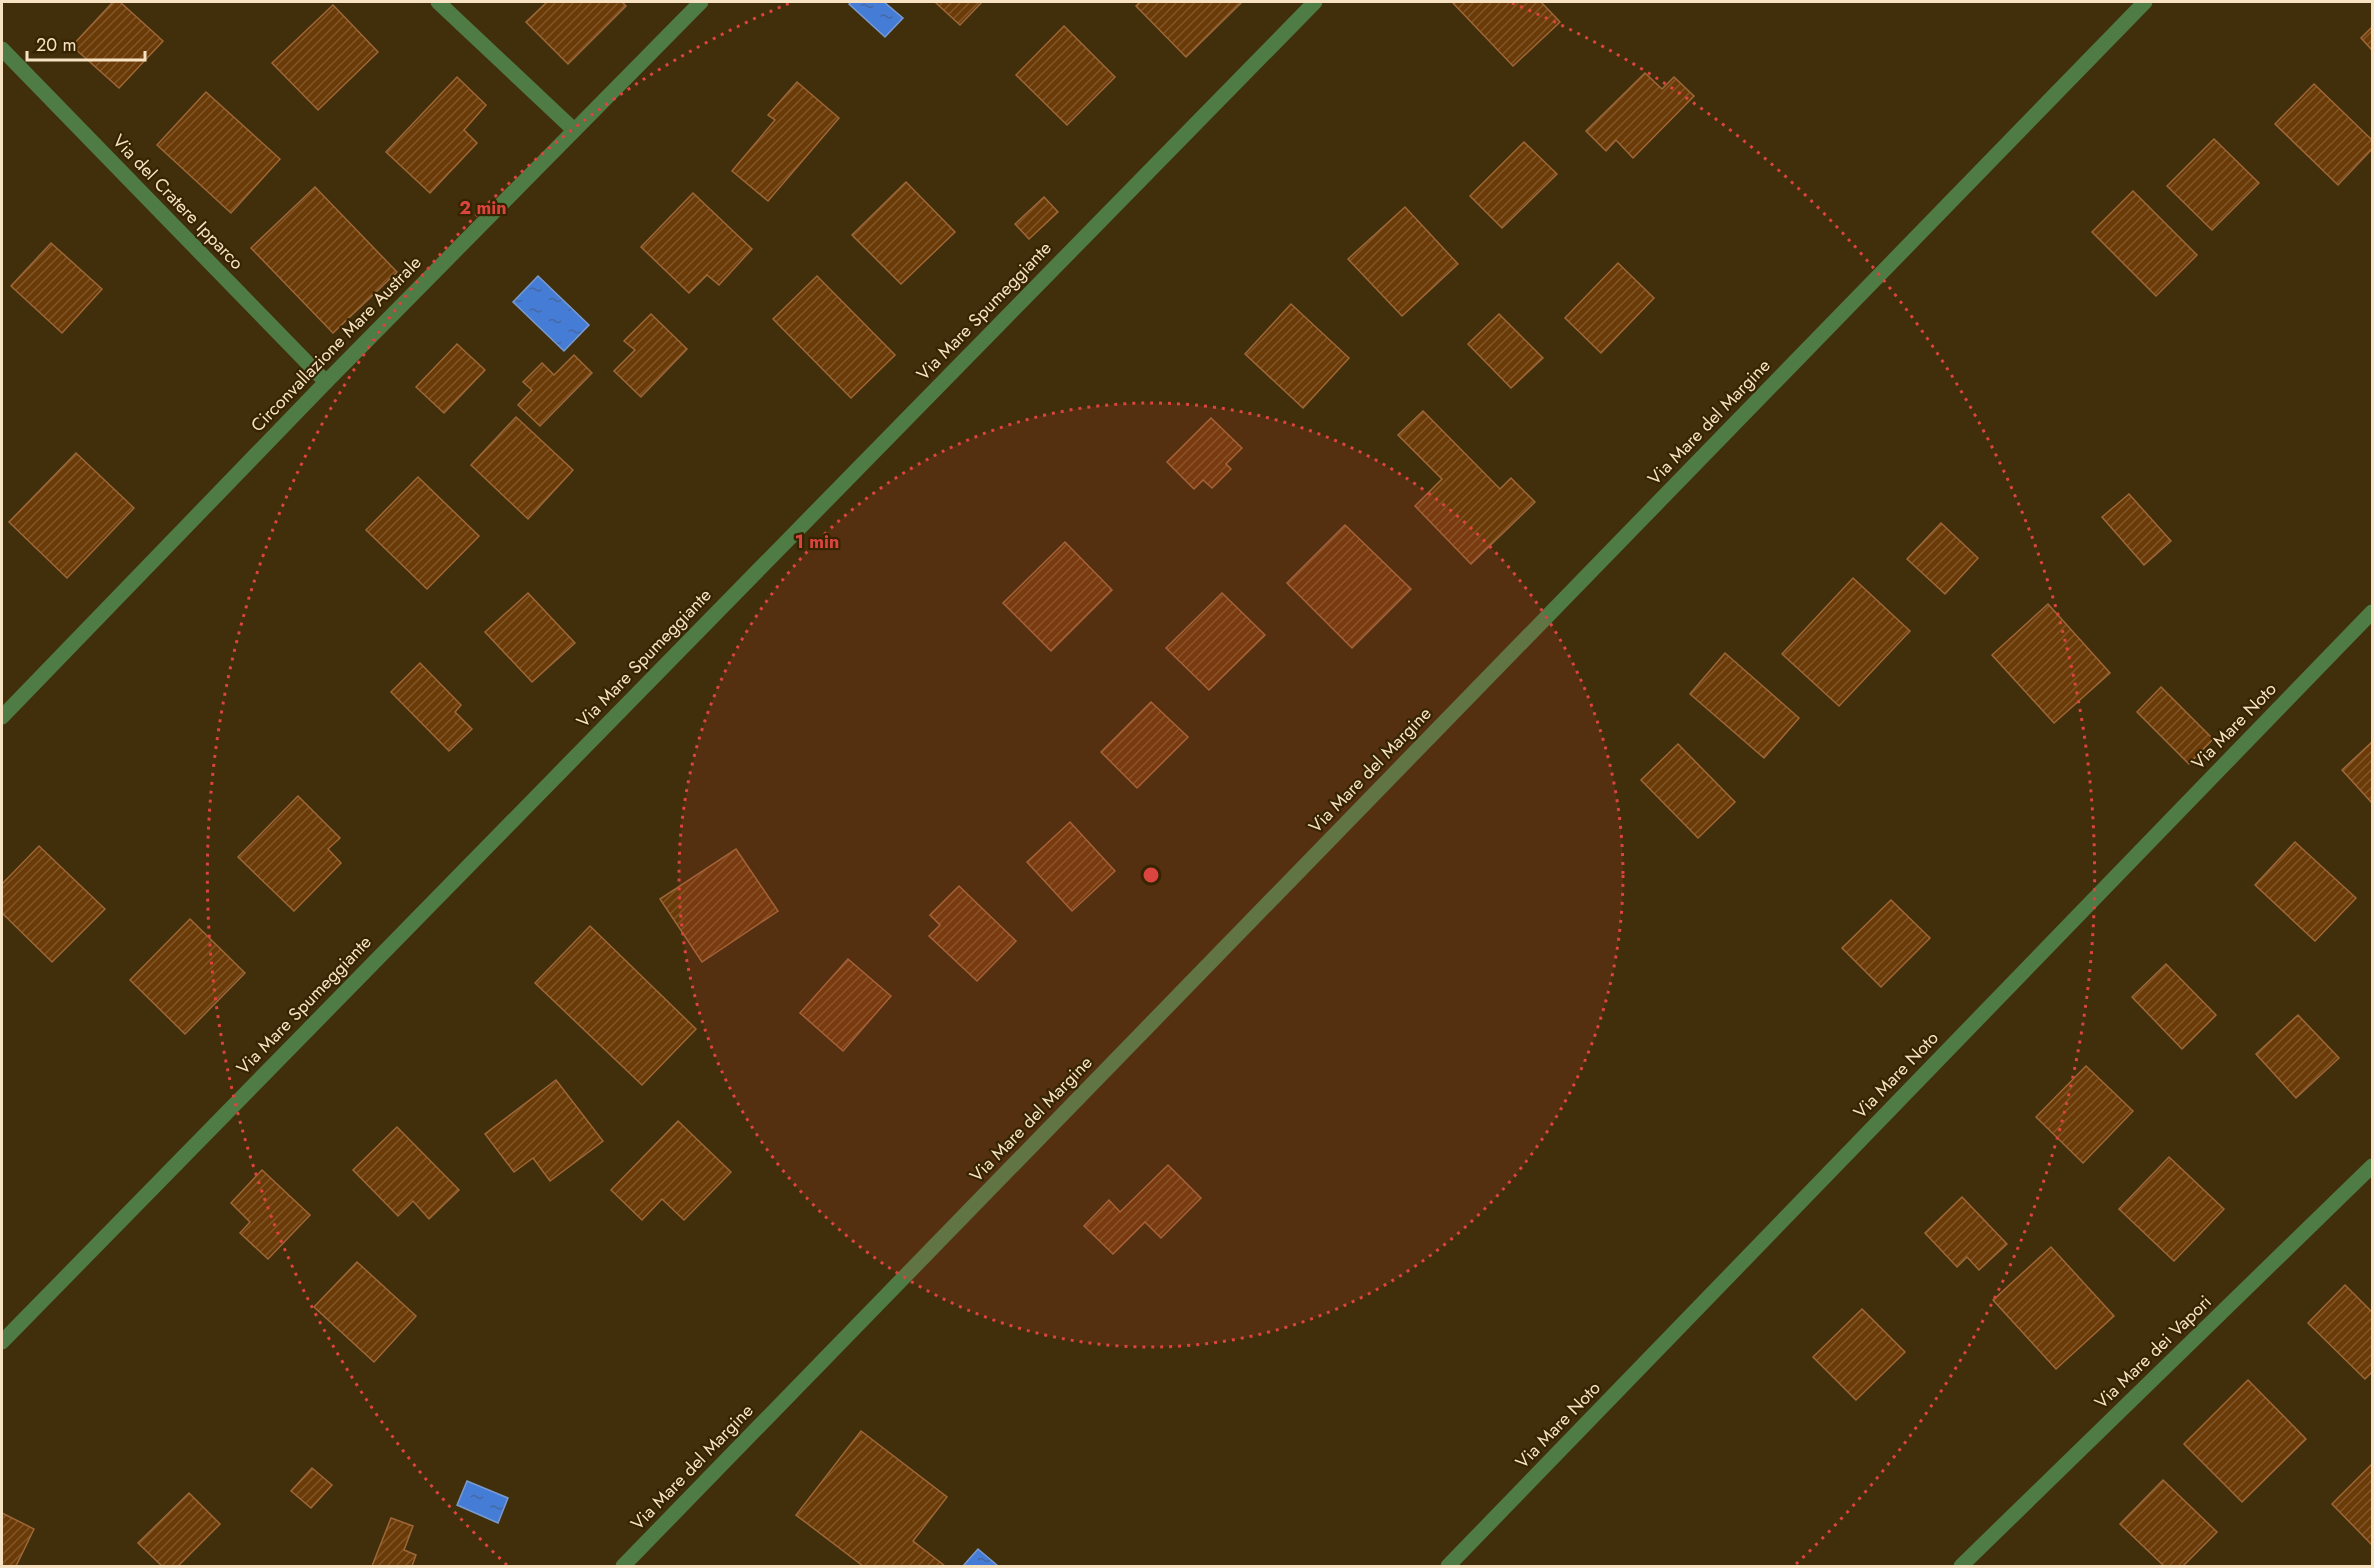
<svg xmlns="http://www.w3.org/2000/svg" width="2374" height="1568" font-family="Jost,sans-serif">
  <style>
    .water { fill: url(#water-ripples); stroke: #7a9bd0; stroke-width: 1.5 }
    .building { fill: url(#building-hatch); stroke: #9e6738; stroke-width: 1.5 }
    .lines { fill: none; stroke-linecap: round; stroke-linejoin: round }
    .minor { stroke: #4f7b45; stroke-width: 15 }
    .ring { fill: none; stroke: #db443f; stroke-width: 3; stroke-dasharray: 3 6 }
    .labels { text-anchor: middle; stroke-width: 4.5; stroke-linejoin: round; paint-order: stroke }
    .street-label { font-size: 18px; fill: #f7e3c3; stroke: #362400 }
    .centre { fill: #db443f; stroke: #362400; stroke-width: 3 }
    .ring-label { font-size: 18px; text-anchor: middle; font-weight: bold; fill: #db443f; stroke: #362400; stroke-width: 4.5; stroke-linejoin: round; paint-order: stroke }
  </style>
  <defs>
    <pattern id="water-ripples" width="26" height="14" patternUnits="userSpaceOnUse" patternTransform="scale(1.5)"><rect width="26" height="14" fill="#457cd6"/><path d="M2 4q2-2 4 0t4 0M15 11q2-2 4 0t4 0" fill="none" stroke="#47689f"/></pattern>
    <pattern id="building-hatch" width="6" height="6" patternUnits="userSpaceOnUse" patternTransform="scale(1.5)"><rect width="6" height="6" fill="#6a3a07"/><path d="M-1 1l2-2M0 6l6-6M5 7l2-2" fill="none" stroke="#80562a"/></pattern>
  </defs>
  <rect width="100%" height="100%" fill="#412e0a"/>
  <g class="water">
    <path d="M852,2H884L903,18L885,37L849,4Z"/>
    <path d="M538,276L589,325L564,351L513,302Z"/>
    <path d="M467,1481L508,1498L498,1523L457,1505Z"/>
    <path d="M978,1549L998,1566H963Z"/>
  </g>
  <g class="building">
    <path d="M113,2H120L163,41L119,88L72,46Z"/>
    <path d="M547,2H622L626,6L568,64L526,22Z"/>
    <path d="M935,2H982L960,25Z"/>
    <path d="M1140,2H1242L1186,57L1136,6Z"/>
    <path d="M1452,2H1541L1560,22L1513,66Z"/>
    <path d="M333,5L378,52L318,110L272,63Z"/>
    <path d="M1064,26L1115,77L1067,125L1016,75Z"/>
    <path d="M2372,27V50L2361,38Z"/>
    <path d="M1645,73L1662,89L1674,77L1694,96L1633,158L1616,140L1606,151L1586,131Z"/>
    <path d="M457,77L486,105L464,130L477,143L430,193L386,152Z"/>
    <path d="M797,82L839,118L768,201L732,171L775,120L768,115Z"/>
    <path d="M2314,84L2372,140V149L2338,185L2275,124Z"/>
    <path d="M206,92L280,159L231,213L157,145Z"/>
    <path d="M2214,139L2259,183L2212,230L2167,186Z"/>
    <path d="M1524,142L1557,174L1502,228L1470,196Z"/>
    <path d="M906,182L955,232L901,284L852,235Z"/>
    <path d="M315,187L397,272L333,333L251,248Z"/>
    <path d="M2133,191L2197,255L2156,296L2092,232Z"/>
    <path d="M693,193L752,249L719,285L707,275L689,293L641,247Z"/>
    <path d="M1044,197L1058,212L1029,239L1015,224Z"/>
    <path d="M1405,207L1458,264L1402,316L1348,259Z"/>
    <path d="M51,243L102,289L62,333L11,286Z"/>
    <path d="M1618,263L1654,298L1601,353L1565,318Z"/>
    <path d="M817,276L895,355L851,398L773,319Z"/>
    <path d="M1291,304L1349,358L1303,408L1245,354Z"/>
    <path d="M651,314L687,349L641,397L614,371L635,350L624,341Z"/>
    <path d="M1499,314L1543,358L1511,388L1468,344Z"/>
    <path d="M457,344L485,370L444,413L416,387Z"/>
    <path d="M574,355L592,373L540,426L518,405L532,390L523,382L542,363L554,375Z"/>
    <path d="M1423,411L1500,489L1511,478L1535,502L1471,564L1415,506L1442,479L1398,435Z"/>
    <path d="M516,417L573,470L528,519L471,465Z"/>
    <path d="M1211,418L1242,448L1226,464L1231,469L1212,488L1203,480L1194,489L1167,462Z"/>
    <path d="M76,453L134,508L67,578L9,522Z"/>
    <path d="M418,477L479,536L427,589L366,530Z"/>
    <path d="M2129,494L2171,541L2144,565L2102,517Z"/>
    <path d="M1941,523L1978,558L1945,594L1907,559Z"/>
    <path d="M1345,525L1411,589L1352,648L1287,583Z"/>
    <path d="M1065,542L1112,590L1051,651L1003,603Z"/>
    <path d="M1853,578L1910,631L1839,706L1782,654Z"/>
    <path d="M528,593L575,643L532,682L485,632Z"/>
    <path d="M1222,593L1265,635L1209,690L1166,648Z"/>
    <path d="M2048,604L2110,673L2054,723L1992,655Z"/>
    <path d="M1725,653L1799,718L1764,758L1690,694Z"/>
    <path d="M420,663L461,705L455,712L472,729L449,751L391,692Z"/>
    <path d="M2161,687L2213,739L2189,764L2137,712Z"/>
    <path d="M1151,702L1188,737L1137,788L1101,752Z"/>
    <path d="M2372,742V803L2342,770Z"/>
    <path d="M1678,744L1735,802L1698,838L1641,780Z"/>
    <path d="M298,796L340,838L328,849L341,863L294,911L238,857Z"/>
    <path d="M1070,822L1115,871L1072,911L1027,862Z"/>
    <path d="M2295,842L2356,898L2315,941L2255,885Z"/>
    <path d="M39,846L105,909L52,962L2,913V884Z"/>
    <path d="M736,849L778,911L702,962L660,899Z"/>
    <path d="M959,886L1016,941L977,981L929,936L940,925L930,915Z"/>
    <path d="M1891,900L1930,938L1881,987L1842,948Z"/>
    <path d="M190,919L245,973L185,1034L130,980Z"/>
    <path d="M590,926L696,1029L642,1085L535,983Z"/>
    <path d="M848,959L891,996L843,1051L800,1013Z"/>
    <path d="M2166,964L2216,1015L2182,1049L2132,997Z"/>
    <path d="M2298,1015L2339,1058L2296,1098L2256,1054Z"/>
    <path d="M2086,1066L2133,1111L2083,1163L2036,1117Z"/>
    <path d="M556,1080L603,1141L550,1181L533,1158L514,1172L485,1134Z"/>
    <path d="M678,1121L731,1172L684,1220L662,1199L642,1220L611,1190Z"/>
    <path d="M397,1127L459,1190L429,1219L413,1201L398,1216L353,1170Z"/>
    <path d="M2169,1157L2224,1209L2174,1261L2119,1209Z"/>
    <path d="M1168,1165L1201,1198L1161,1238L1145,1222L1113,1254L1084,1226L1109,1200L1120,1212Z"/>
    <path d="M262,1170L310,1215L268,1259L240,1233L250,1222L231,1203Z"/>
    <path d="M1962,1197L2007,1244L1979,1270L1967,1257L1957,1267L1925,1233Z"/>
    <path d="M2051,1247L2114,1316L2056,1369L1993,1300Z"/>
    <path d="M357,1262L416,1316L374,1362L314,1307Z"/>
    <path d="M2345,1285L2372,1312V1372L2365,1379L2308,1323Z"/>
    <path d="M1862,1309L1905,1352L1856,1400L1813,1357Z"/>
    <path d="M2248,1380L2306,1439L2242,1502L2184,1444Z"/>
    <path d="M861,1431L947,1497L913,1541L945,1566H863L796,1515Z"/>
    <path d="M2372,1464V1545L2332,1504Z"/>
    <path d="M312,1468L332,1485L311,1508L291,1491Z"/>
    <path d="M2163,1480L2217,1532L2183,1566H2164L2120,1524Z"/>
    <path d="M189,1493L220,1524L178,1566H162L138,1543Z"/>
    <path d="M2,1513L34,1529L16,1566H2Z"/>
    <path d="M391,1518L413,1526L404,1550L416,1555L412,1566H372Z"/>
  </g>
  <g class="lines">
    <g class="minor">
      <path d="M438,2L574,130"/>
      <path d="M2,49L326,382"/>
      <path d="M2,717L326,382L701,2"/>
      <path d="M2,1342L1315,2"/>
      <path d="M623,1566L2145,2"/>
      <path d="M1448,1566L2372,612"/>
      <path d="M1961,1566L2372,1166"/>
    </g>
  </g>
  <circle cx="1151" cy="875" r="472" fill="#db443f" fill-opacity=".12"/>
  <g class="ring">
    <circle cx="1151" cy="875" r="472"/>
    <path d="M507 1565A944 944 0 0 1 790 3M1512 3A944 944 0 0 1 1795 1565"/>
  </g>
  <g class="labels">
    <g class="street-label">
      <text transform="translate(178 202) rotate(46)" y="6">Via del Cratere Ipparco</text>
      <text transform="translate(984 311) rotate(-46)" y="6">Via Mare Spumeggiante</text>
      <text transform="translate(336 344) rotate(-46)" y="6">Circonvallazione Mare Australe</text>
      <text transform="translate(1709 422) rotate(-46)" y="6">Via Mare del Margine</text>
      <text transform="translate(644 658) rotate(-46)" y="6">Via Mare Spumeggiante</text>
      <text transform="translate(2234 726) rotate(-46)" y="6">Via Mare Noto</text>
      <text transform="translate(1370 770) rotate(-46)" y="6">Via Mare del Margine</text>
      <text transform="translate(304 1005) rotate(-46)" y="6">Via Mare Spumeggiante</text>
      <text transform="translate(1896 1075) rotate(-46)" y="6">Via Mare Noto</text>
      <text transform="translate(1031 1119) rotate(-46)" y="6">Via Mare del Margine</text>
      <text transform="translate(2153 1352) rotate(-44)" y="6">Via Mare dei Vapori</text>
      <text transform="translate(1558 1425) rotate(-46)" y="6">Via Mare Noto</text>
      <text transform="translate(692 1467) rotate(-46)" y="6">Via Mare del Margine</text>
    </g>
  </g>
  <circle cx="1151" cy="875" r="9" class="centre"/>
  <g class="ring-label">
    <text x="483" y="214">2 min</text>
    <text x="817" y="548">1 min</text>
  </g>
  <rect width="2374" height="1568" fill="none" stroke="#f7e3c3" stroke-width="6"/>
  <path d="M27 51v9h118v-9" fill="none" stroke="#f7e3c3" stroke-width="3"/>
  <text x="36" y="51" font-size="18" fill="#f7e3c3" stroke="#362400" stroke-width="4.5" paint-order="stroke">20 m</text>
</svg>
